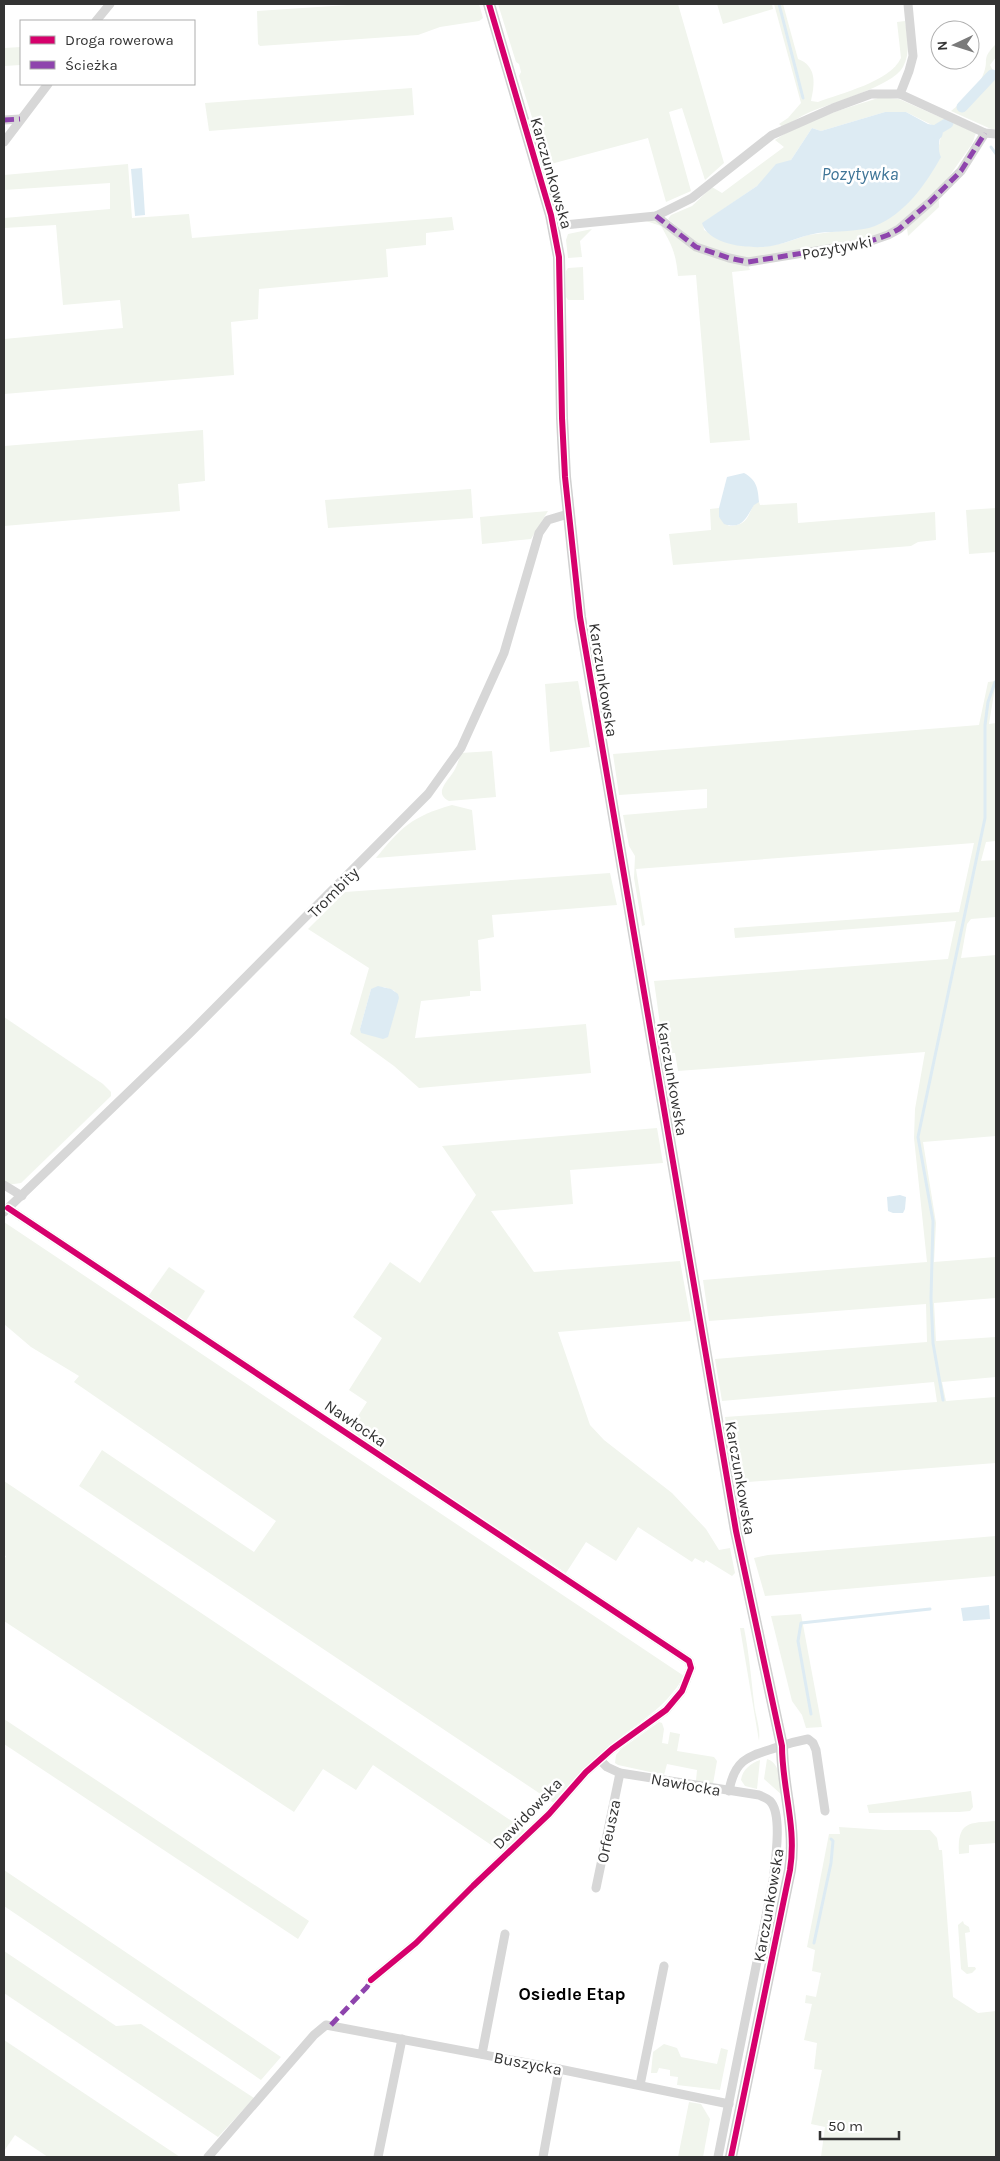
<svg xmlns="http://www.w3.org/2000/svg" width="1000" height="2161" font-family="Karla,sans-serif">
  <style>
    .green { fill: #f1f5ed; fill-rule: evenodd }
    .water { fill: #ddebf3 }
    .lines { fill: none; stroke-linecap: round; stroke-linejoin: round }
    .stream { stroke: #ddebf3; stroke-width: 3 }
    .canal { stroke: #ddebf3; stroke-width: 11 }
    .street { stroke: #d7d7d7; stroke-width: 9 }
    .secondary { stroke: #d0d0d0; stroke-width: 12 }
    .quiet { stroke: #8e44ad; stroke-width: 5; stroke-dasharray: 10 5; stroke-linecap: butt }
    .cycleway-casing { stroke: #fff; stroke-width: 9 }
    .cycleway { stroke: #d6006c; stroke-width: 6 }
    .labels { text-anchor: middle; stroke-width: 5; stroke-linejoin: round; paint-order: stroke }
    .street-label { font-size: 16px; fill: #333; stroke: #fff }
    .water-label { font-size: 18px; font-style: italic; fill: #3f7597; stroke: #fff }
    .neighbourhood-label { font-size: 18px; font-weight: bold; fill: #000; stroke: #fff }
  </style>
  <rect width="100%" height="100%" fill="#fff"/>
  <g class="green">
    <path d="M363,4H479L483,18L479,21L440,27L418,35L260,46L258,44L257,11Z"/>
    <path d="M498,4H678L724,163L705,180L682,108L669,112L691,191L666,202L648,138L547,165L519,76L521,72L519,64L516,62Z"/>
    <path d="M717,4H772L773,9L723,24Z"/>
    <path d="M774,4H783L798,59C817,66 815,84 811,101L818,102C841,93 890,82 901,58L897,22L905,21C907,36 911,53 903,67C893,86 831,103 810,112C801,116 792,122 783,127L779,124L788,118L801,103Z"/>
    <path d="M996,44V57L990,65L996,76V129H991L951,111C961,103 979,87 983,75C990,59 980,60 996,44Z"/>
    <path d="M21,47V65L4,66V48Z"/>
    <path d="M412,88L414,115L209,131L205,103Z"/>
    <path d="M881,97L899,99L976,133L972,144L943,185L900,224L871,239L748,259L701,246L668,219L671,215L692,206L712,187L722,193L784,147L775,140C806,119 845,109 881,97ZM885,112H906L942,130L938,151L855,229L808,235L784,243L762,247L728,243L704,230L703,223L757,186L791,160L812,128L821,131Z"/>
    <path d="M128,164L132,218L189,214L192,238L452,217L454,230L426,233V245L386,249L388,277L259,289L258,319L231,322L234,375L4,394V339L123,328L120,300L63,305L56,225L4,228V218L110,209V183L4,190V175Z"/>
    <path d="M939,200V207L908,236L907,228Z"/>
    <path d="M654,220L694,250L749,267L750,270L732,272L750,440L710,443L696,275L678,276C676,254 672,245 661,226L646,221Z"/>
    <path d="M592,229L580,241L582,257L568,258L566,240L568,234Z"/>
    <path d="M583,267L584,300H568L566,297V271L568,268Z"/>
    <path d="M203,430L205,481L178,484L180,511L4,526V446Z"/>
    <path d="M471,489L473,518L328,528L325,500Z"/>
    <path d="M759,502L760,505L797,503L798,523L935,512L936,540L918,542L911,546L673,565L669,534L711,530L710,509L719,508V517L729,526C747,525 747,518 754,504Z"/>
    <path d="M996,508V552L969,554L966,510Z"/>
    <path d="M548,511L531,539L482,544L480,517Z"/>
    <path d="M578,681L590,747L550,752L545,684Z"/>
    <path d="M996,681L989,724L996,723V841L986,842L981,861L996,860V917L971,919L967,924L961,958L996,955V1136L923,1142L936,1223L934,1262L996,1257V1298L934,1303L936,1341L996,1337V1377L942,1382L946,1401L996,1397V1463L736,1483L725,1417L937,1402L934,1382L722,1401L715,1359L927,1342L926,1304L709,1321L703,1280L927,1262L914,1138L915,1109L925,1052L678,1071L675,1053H664L654,981L948,959L956,921L735,938L734,928L959,912L974,843L636,869L645,925L642,926L634,878L635,856L629,846L623,815L707,808V789L619,795L613,754L979,725L988,682Z"/>
    <path d="M492,751L496,797L449,801C433,793 448,781 454,771C457,766 459,759 461,753Z"/>
    <path d="M452,805L472,810L476,850L376,858C401,827 413,816 452,805Z"/>
    <path d="M610,873L617,905L492,915L494,937L478,940L481,991H470V996L421,1001L415,1038L586,1024L591,1073L419,1088L394,1066L350,1034L369,968L308,929L345,892ZM384,987L395,991L360,1029L371,989Z"/>
    <path d="M4,1017L103,1084L111,1092V1096L21,1183L7,1185L4,1183Z"/>
    <path d="M657,1128L663,1163L570,1170L573,1204L491,1211L534,1272L680,1261L691,1321L558,1332L590,1425L604,1440L672,1493L706,1529L719,1550L730,1548L735,1573L732,1576L706,1560L704,1563L695,1558L692,1562L638,1527L616,1561L586,1542L566,1573L349,1430L367,1402L349,1390L382,1338L353,1317L390,1262L420,1283L476,1195L442,1146Z"/>
    <path d="M4,1222L684,1676C666,1709 635,1724 608,1747C587,1764 570,1782 554,1803L79,1486L102,1450L254,1552L276,1521L74,1382L79,1376L31,1347L4,1324Z"/>
    <path d="M169,1267L205,1291L186,1321L147,1298Z"/>
    <path d="M4,1481L525,1830L503,1853L373,1765L356,1790L323,1769L294,1812L4,1621V1560L6,1556L4,1555Z"/>
    <path d="M996,1536V1576L765,1596L754,1558L768,1555Z"/>
    <path d="M801,1614L822,1727L806,1728L802,1715L792,1701L771,1616Z"/>
    <path d="M740,1628H744C749,1653 751,1677 754,1702C755,1716 761,1728 759,1741Z"/>
    <path d="M4,1719L309,1921L298,1939L4,1744Z"/>
    <path d="M659,1722L662,1723L664,1729L662,1743L668,1744L670,1732L680,1734L677,1751L714,1757L717,1761L713,1784L696,1781L697,1770L667,1764L664,1775L618,1765L615,1763L616,1755L621,1749Z"/>
    <path d="M767,1759C781,1763 780,1783 782,1795L764,1779Z"/>
    <path d="M760,1760L757,1789L745,1786L741,1780C742,1770 751,1763 760,1760Z"/>
    <path d="M971,1791L973,1807L970,1811L959,1812L869,1813L867,1805Z"/>
    <path d="M996,1821V1843L969,1845V1853L959,1854C957,1821 969,1823 996,1821Z"/>
    <path d="M839,1827L885,1830H930L937,1838L939,1850H942L953,1997L978,2013L996,2011V2157H821L825,2127L811,2124L822,2070L814,2069L817,2043L804,2040L812,2004L805,2003L806,1995L816,1997L821,1973L812,1971L815,1950L807,1947L829,1834H840Z"/>
    <path d="M4,1870L244,2032L281,2057L261,2080L4,1906Z"/>
    <path d="M963,1921L964,1924L969,1927L970,1932L965,1933L968,1967H975L976,1969L972,1973L967,1974L961,1969L958,1925Z"/>
    <path d="M4,1951L116,2026L141,2024L254,2098L218,2137L4,1993Z"/>
    <path d="M4,2040L180,2157H48L15,2135L4,2151Z"/>
    <path d="M664,2044L677,2048L681,2057L717,2064L721,2048L728,2050L720,2090L677,2085L678,2077L670,2076V2070L659,2068L657,2073H651L653,2052Z"/>
    <path d="M689,2102L701,2104L710,2119L703,2157H678Z"/>
  </g>
  <g class="water">
    <path d="M885,112H906L928,124L945,127C939,133 937,150 941,157C926,184 905,214 875,226C860,232 835,231 818,233C799,236 782,246 763,247C744,248 708,244 702,223L757,186L776,164L791,160L812,128L821,131Z"/>
    <path d="M142,168L145,215L135,216L131,169Z"/>
    <path d="M744,473C757,480 758,489 759,502L754,505C746,518 742,530 724,524L719,517V508L727,477Z"/>
    <path d="M378,986L391,989L398,994L399,998L388,1037L383,1039L361,1033L360,1029L371,989Z"/>
    <path d="M900,1195L906,1197L905,1209L903,1213H893L888,1211L887,1197Z"/>
    <path d="M989,1605L990,1619L963,1621L961,1608Z"/>
  </g>
  <g class="lines">
    <g class="stream">
      <path d="M779,4L803,98"/>
      <path d="M991,147L996,154"/>
      <path d="M943,1400L933,1343L931,1298L933,1221L918,1137L985,818V725L988,702L995,682"/>
      <path d="M811,1714L798,1641L801,1623L930,1609"/>
      <path d="M814,1943L831,1863L833,1841L831,1839"/>
    </g>
    <g class="canal">
      <path d="M962,107L992,75"/>
      <path d="M937,134L938,129L948,123"/>
    </g>
    <g class="street">
      <path d="M96,21L110,4"/>
      <path d="M900,94L909,71L913,56L908,4"/>
      <path d="M4,120L20,119"/>
      <path d="M4,142L48,84"/>
      <path d="M656,216L696,247L729,258L748,262L865,243L888,235L899,229L930,202L961,171L985,133"/>
      <path d="M554,226L656,216L692,198L772,135L833,108L871,94H900L985,133L996,134"/>
      <path d="M4,1185L22,1196"/>
      <path d="M8,1208L689,1661L691,1668L682,1691L666,1710L612,1749L586,1772L549,1814L473,1886L416,1943L371,1980"/>
      <path d="M4,1212L191,1032L428,794L461,748L504,653L539,533L548,520L568,514"/>
      <path d="M600,1760L607,1767L620,1773L759,1795C763,1797 767,1798 770,1801C783,1814 775,1863 773,1881L718,2157"/>
      <path d="M729,1791C735,1756 752,1756 781,1746C790,1743 798,1741 808,1739L813,1743L816,1750L825,1811"/>
      <path d="M596,1888L620,1773"/>
      <path d="M482,2054L505,1934"/>
      <path d="M640,2085L664,1966"/>
      <path d="M208,2157L314,2035L326,2025L559,2069L729,2104"/>
      <path d="M378,2157L402,2039"/>
      <path d="M543,2157L559,2069"/>
    </g>
    <path class="secondary" d="M489,4L551,215L559,257L562,418L565,477L580,617L736,1531L782,1746C782,1788 797,1827 790,1870L731,2157"/>
    <g class="quiet">
      <path d="M4,120L20,119"/>
      <path d="M656,216L696,247L729,258L748,262L865,243L888,235L899,229L930,202L961,171L985,133"/>
      <path d="M331,2025L367,1987L371,1980"/>
    </g>
    <defs>
      <g id="cycleway">
        <path d="M489,4L551,215L559,257L562,418L565,477L580,617L736,1531L782,1746C782,1788 797,1827 790,1870L731,2157"/>
        <path d="M8,1208L689,1661L691,1668L682,1691L666,1710L612,1749L586,1772L549,1814L473,1886L416,1943L371,1980"/>
      </g>
    </defs>
    <use href="#cycleway" class="cycleway-casing"/>
    <use href="#cycleway" class="cycleway"/>
  </g>
  <g class="labels">
    <g class="street-label">
      <text transform="translate(552 173) rotate(74)" y="6">Karczunkowska</text>
      <text transform="translate(837 247) rotate(-11)" y="6">Pozytywki</text>
      <text transform="translate(604 680) rotate(81)" y="6">Karczunkowska</text>
      <text transform="translate(333 892) rotate(-45)" y="6">Trombity</text>
      <text transform="translate(673 1079) rotate(80)" y="6">Karczunkowska</text>
      <text transform="translate(356 1423) rotate(34)" y="6">Nawłocka</text>
      <text transform="translate(741 1478) rotate(80)" y="6">Karczunkowska</text>
      <text transform="translate(686 1784) rotate(10)" y="6">Nawłocka</text>
      <text transform="translate(527 1813) rotate(-46)" y="6">Dawidowska</text>
      <text transform="translate(608 1831) rotate(-78)" y="6">Orfeusza</text>
      <text transform="translate(768 1905) rotate(-80)" y="6">Karczunkowska</text>
      <text transform="translate(528 2063) rotate(11)" y="6">Buszycka</text>
    </g>
    <g class="water-label">
      <text x="860" y="180">Pozytywka</text>
    </g>
    <g class="neighbourhood-label">
      <text x="572" y="2000">Osiedle Etap</text>
    </g>
  </g>
  <rect width="1000" height="2161" fill="none" stroke="#333333" stroke-width="10"/>
  <rect x="20" y="20" width="175" height="65" fill="#ffffff" stroke="#adadad"/>
  <rect x="30" y="36" width="25" height="8" fill="#d6006c" stroke="#adadad"/>
  <text x="65" y="45" font-size="15" fill="#333333">Droga rowerowa</text>
  <rect x="30" y="61" width="25" height="8" fill="#8e44ad" stroke="#adadad"/>
  <text x="65" y="70" font-size="15" fill="#333333">Ścieżka</text>
  <g transform="translate(955 45) rotate(266)"><circle r="24" fill="#ffffff" stroke="#adadad"/>
  <path d="M0-4L9 19L0 12L-9 19Z" fill="#7a7a7a"/>
  <text y="-8" font-size="14" font-weight="bold" text-anchor="middle" fill="#333333">N</text>
  </g>
  <path d="M820 2131v8h79v-8" fill="none" stroke="#333333" stroke-width="2.5"/>
  <text x="828" y="2131" font-size="15" fill="#333333" stroke="#ffffff" stroke-width="4" paint-order="stroke">50 m</text>
</svg>
